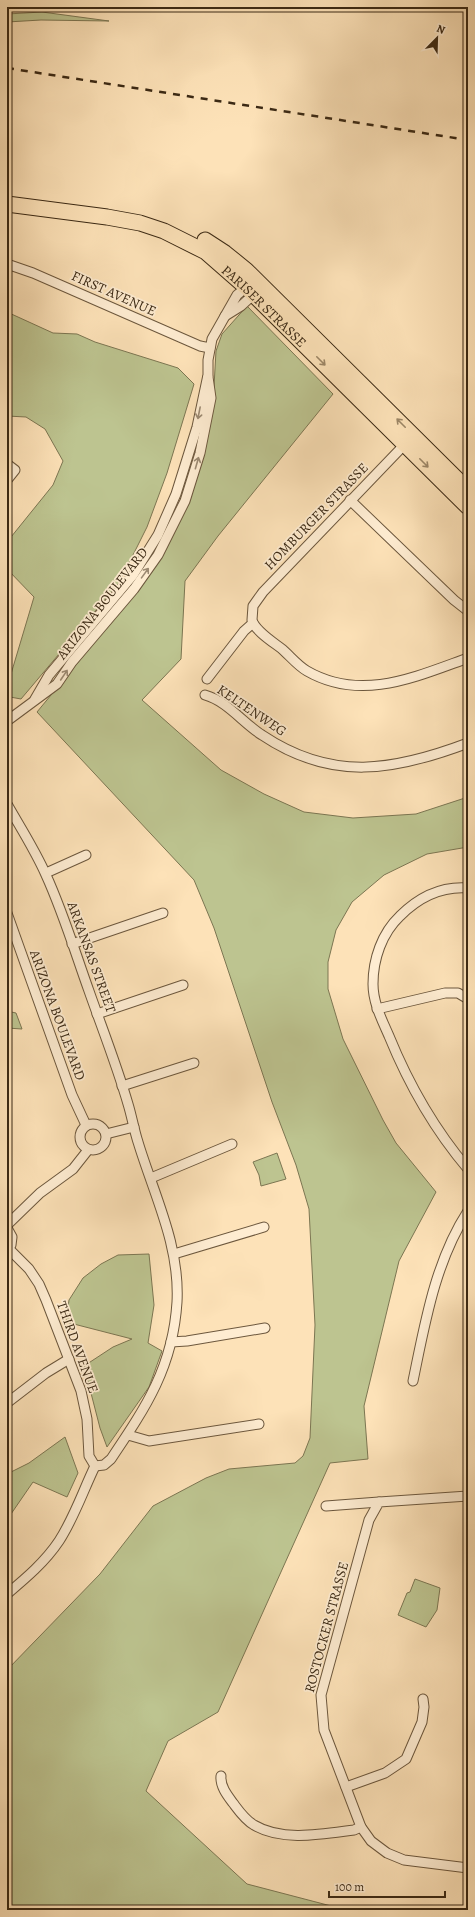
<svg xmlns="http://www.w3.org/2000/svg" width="475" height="1917" font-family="Alegreya,serif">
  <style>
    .green { fill: #bdc490; stroke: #7c7652 }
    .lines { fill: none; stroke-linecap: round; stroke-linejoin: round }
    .minor-casing { stroke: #6c573d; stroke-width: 11 }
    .primary-casing { stroke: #3b2914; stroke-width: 17 }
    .minor { stroke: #feecd1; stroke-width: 9 }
    .primary { stroke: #fde2b8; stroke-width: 15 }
    .rail { stroke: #3b2914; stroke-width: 2.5; stroke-dasharray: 7 7; stroke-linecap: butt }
    .oneway { stroke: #9c8666 }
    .oneway2 { stroke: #9c8a72 }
    .labels { text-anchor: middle; stroke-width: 3.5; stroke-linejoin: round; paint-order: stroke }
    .street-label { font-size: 14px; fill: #3b2914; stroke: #feecd1 }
  </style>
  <rect width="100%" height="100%" fill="#fde2b8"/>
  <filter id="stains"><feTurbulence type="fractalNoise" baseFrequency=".005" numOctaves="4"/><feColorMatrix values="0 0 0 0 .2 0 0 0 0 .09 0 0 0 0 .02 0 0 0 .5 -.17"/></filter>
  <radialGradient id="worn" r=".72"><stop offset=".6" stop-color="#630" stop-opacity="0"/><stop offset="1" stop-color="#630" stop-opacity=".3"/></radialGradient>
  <g class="green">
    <path d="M42,12L109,21L41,20L7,22V14Z"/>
    <path d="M247,306L333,394L218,536L185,581L181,659L142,700L221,770L264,794L304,812L353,818L416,814L468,797V847L427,854L384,875L352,902L336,930L328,962V989L343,1039L383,1120L396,1143L436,1192L399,1261L364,1406L368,1459L330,1463L218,1712L168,1741L146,1791L247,1884L335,1907L359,1910H7V1670L100,1574L153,1506L206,1478L229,1469L295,1463L303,1456L310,1438L315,1325L309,1209L296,1165L272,1102L214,928L194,880L37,712L131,598L185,508L213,404L216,351L222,334Z"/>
    <path d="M7,312L53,333L77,334L95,342L178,368L194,384L167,473L147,527L119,583L21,699L10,697L8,684L34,597L7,569V542L53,485L63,461L45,429L26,417L7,416Z"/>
    <path d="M7,1011L16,1013L22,1029L7,1028Z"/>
    <path d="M277,1153L286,1179L261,1186L259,1175L253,1162Z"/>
    <path d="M149,1254L154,1305L148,1343L162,1351L149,1387L107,1447L100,1428L84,1366L113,1347L132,1339L66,1322L69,1300L83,1278L101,1264L118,1255Z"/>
    <path d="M65,1437L78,1473L67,1497L33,1482L11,1514L7,1516V1474L29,1463Z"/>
    <path d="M415,1579L440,1588L437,1610L426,1627L398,1615L407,1593L410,1592Z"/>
  </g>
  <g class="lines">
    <defs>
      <g id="minor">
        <path d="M7,264L33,273L200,346L210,348"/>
        <path d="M225,316L241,306L256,292"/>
        <path d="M407,442L263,592L253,606L252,620C255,631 273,642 282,649C290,656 298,666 307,671C361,702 415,677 468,658"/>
        <path d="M7,464L15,470L7,480"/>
        <path d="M350,500L454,600L468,611"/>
        <path d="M207,679L244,631L253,623"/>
        <path d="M205,695C227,701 243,723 262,735C332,782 394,771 468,743"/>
        <path d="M35,699L49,675L133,575L158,535L176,494L197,427L208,375V360L212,339L237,295L249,285"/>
        <path d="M7,721L57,684L72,662L134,589L158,555L185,501L200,453L211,398L208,377"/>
        <path d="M7,804C20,827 35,850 46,875C63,912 75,952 89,991C102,1028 117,1066 128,1104C132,1117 134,1130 138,1142C154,1195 180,1245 177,1302C173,1367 146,1407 111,1459L104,1465L95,1466"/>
        <path d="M46,873L86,855"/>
        <path d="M468,888C441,886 419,897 400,916C382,933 373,959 373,984C373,1003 382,1020 389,1036C409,1085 434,1129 468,1169"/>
        <path d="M7,913L72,1095L86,1125"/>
        <path d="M72,944L163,913"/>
        <path d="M377,1009L445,993H458L468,999"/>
        <path d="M97,1014L183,985"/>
        <path d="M122,1086L194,1063"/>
        <circle cx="93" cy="1137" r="13"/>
        <path d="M106,1134L134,1127"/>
        <path d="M151,1178L232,1144"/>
        <path d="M7,1225L40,1193L73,1169L88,1150"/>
        <path d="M7,1228L12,1237L11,1245L7,1249"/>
        <path d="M8,1248L29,1269L39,1284L46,1300L81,1391L87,1419L89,1456L95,1466"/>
        <path d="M174,1254L264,1227"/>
        <path d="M171,1342L187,1341L265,1328"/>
        <path d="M413,1381C425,1323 435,1262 468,1211"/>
        <path d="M7,1403L46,1373L69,1359"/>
        <path d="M128,1435L149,1441L259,1424"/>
        <path d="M468,1496L379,1502L369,1520L321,1695L324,1730L361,1827L371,1841L387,1853L404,1860L468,1868"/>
        <path d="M326,1506L379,1502"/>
        <path d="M7,1594C26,1578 45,1562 59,1541C74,1518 83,1491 95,1466"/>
        <path d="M221,1776C220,1786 227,1795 233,1803C239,1811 245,1820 254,1825C282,1842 323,1834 354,1830L361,1827"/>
        <path d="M346,1787L385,1773L406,1759L422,1722L424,1707L423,1699"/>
      </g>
      <g id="primary">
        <path id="s1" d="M7,204L107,217L140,223L164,231L206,252L246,287L468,507"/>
        <path d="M205,240L225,253L246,270L468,490"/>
      </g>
    </defs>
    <use href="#minor" class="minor-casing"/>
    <use href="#primary" class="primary-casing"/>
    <use href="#minor" class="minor"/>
    <use href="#primary" class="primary"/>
    <path class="rail" d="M7,68L468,140"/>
  </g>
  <defs><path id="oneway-shaft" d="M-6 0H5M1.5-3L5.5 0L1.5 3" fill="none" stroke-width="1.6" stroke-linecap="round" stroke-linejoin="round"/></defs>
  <g class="oneway">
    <use href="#oneway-shaft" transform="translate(321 361) rotate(45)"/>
    <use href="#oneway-shaft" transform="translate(401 423) rotate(-135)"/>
    <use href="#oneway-shaft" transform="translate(424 463) rotate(45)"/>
  </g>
  <g class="oneway2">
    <use href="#oneway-shaft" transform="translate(199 413) rotate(101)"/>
    <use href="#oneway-shaft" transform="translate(197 463) rotate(-74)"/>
    <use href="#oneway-shaft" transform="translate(145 573) rotate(-54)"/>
    <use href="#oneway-shaft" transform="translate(64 675) rotate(-56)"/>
  </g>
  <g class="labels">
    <g class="street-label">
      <text transform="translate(114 293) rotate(24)" y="5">FIRST AVENUE</text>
      <text dy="5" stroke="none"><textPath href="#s1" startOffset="286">PARISER STRASSE</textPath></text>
      <text transform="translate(316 516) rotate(-46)" y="5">HOMBURGER STRASSE</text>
      <text transform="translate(102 603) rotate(-52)" y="5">ARIZONA BOULEVARD</text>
      <text transform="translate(252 710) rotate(34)" y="5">KELTENWEG</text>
      <text transform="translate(92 957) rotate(70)" y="5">ARKANSAS STREET</text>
      <text transform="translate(58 1015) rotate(70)" y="5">ARIZONA BOULEVARD</text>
      <text transform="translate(78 1347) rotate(70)" y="5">THIRD AVENUE</text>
      <text transform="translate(326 1627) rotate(-75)" y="5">ROSTOCKER STRASSE</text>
    </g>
  </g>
  <rect width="475" height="1917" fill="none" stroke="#fde2b8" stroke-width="24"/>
  <rect x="8" y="8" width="459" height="1901" fill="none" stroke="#3b2914" stroke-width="2"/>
  <rect x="12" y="12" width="451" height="1893" fill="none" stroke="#3b2914"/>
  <g transform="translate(437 38) rotate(23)" stroke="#feecd1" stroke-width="3" paint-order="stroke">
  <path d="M0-3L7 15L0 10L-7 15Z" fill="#3b2914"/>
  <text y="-6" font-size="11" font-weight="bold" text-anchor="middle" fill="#3b2914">N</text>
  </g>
  <path d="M329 1891v6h116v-6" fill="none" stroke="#3b2914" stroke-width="2"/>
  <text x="335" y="1891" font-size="12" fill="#3b2914" stroke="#feecd1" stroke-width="3" paint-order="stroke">100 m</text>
  <rect width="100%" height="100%" filter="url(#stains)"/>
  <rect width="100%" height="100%" fill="url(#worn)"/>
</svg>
